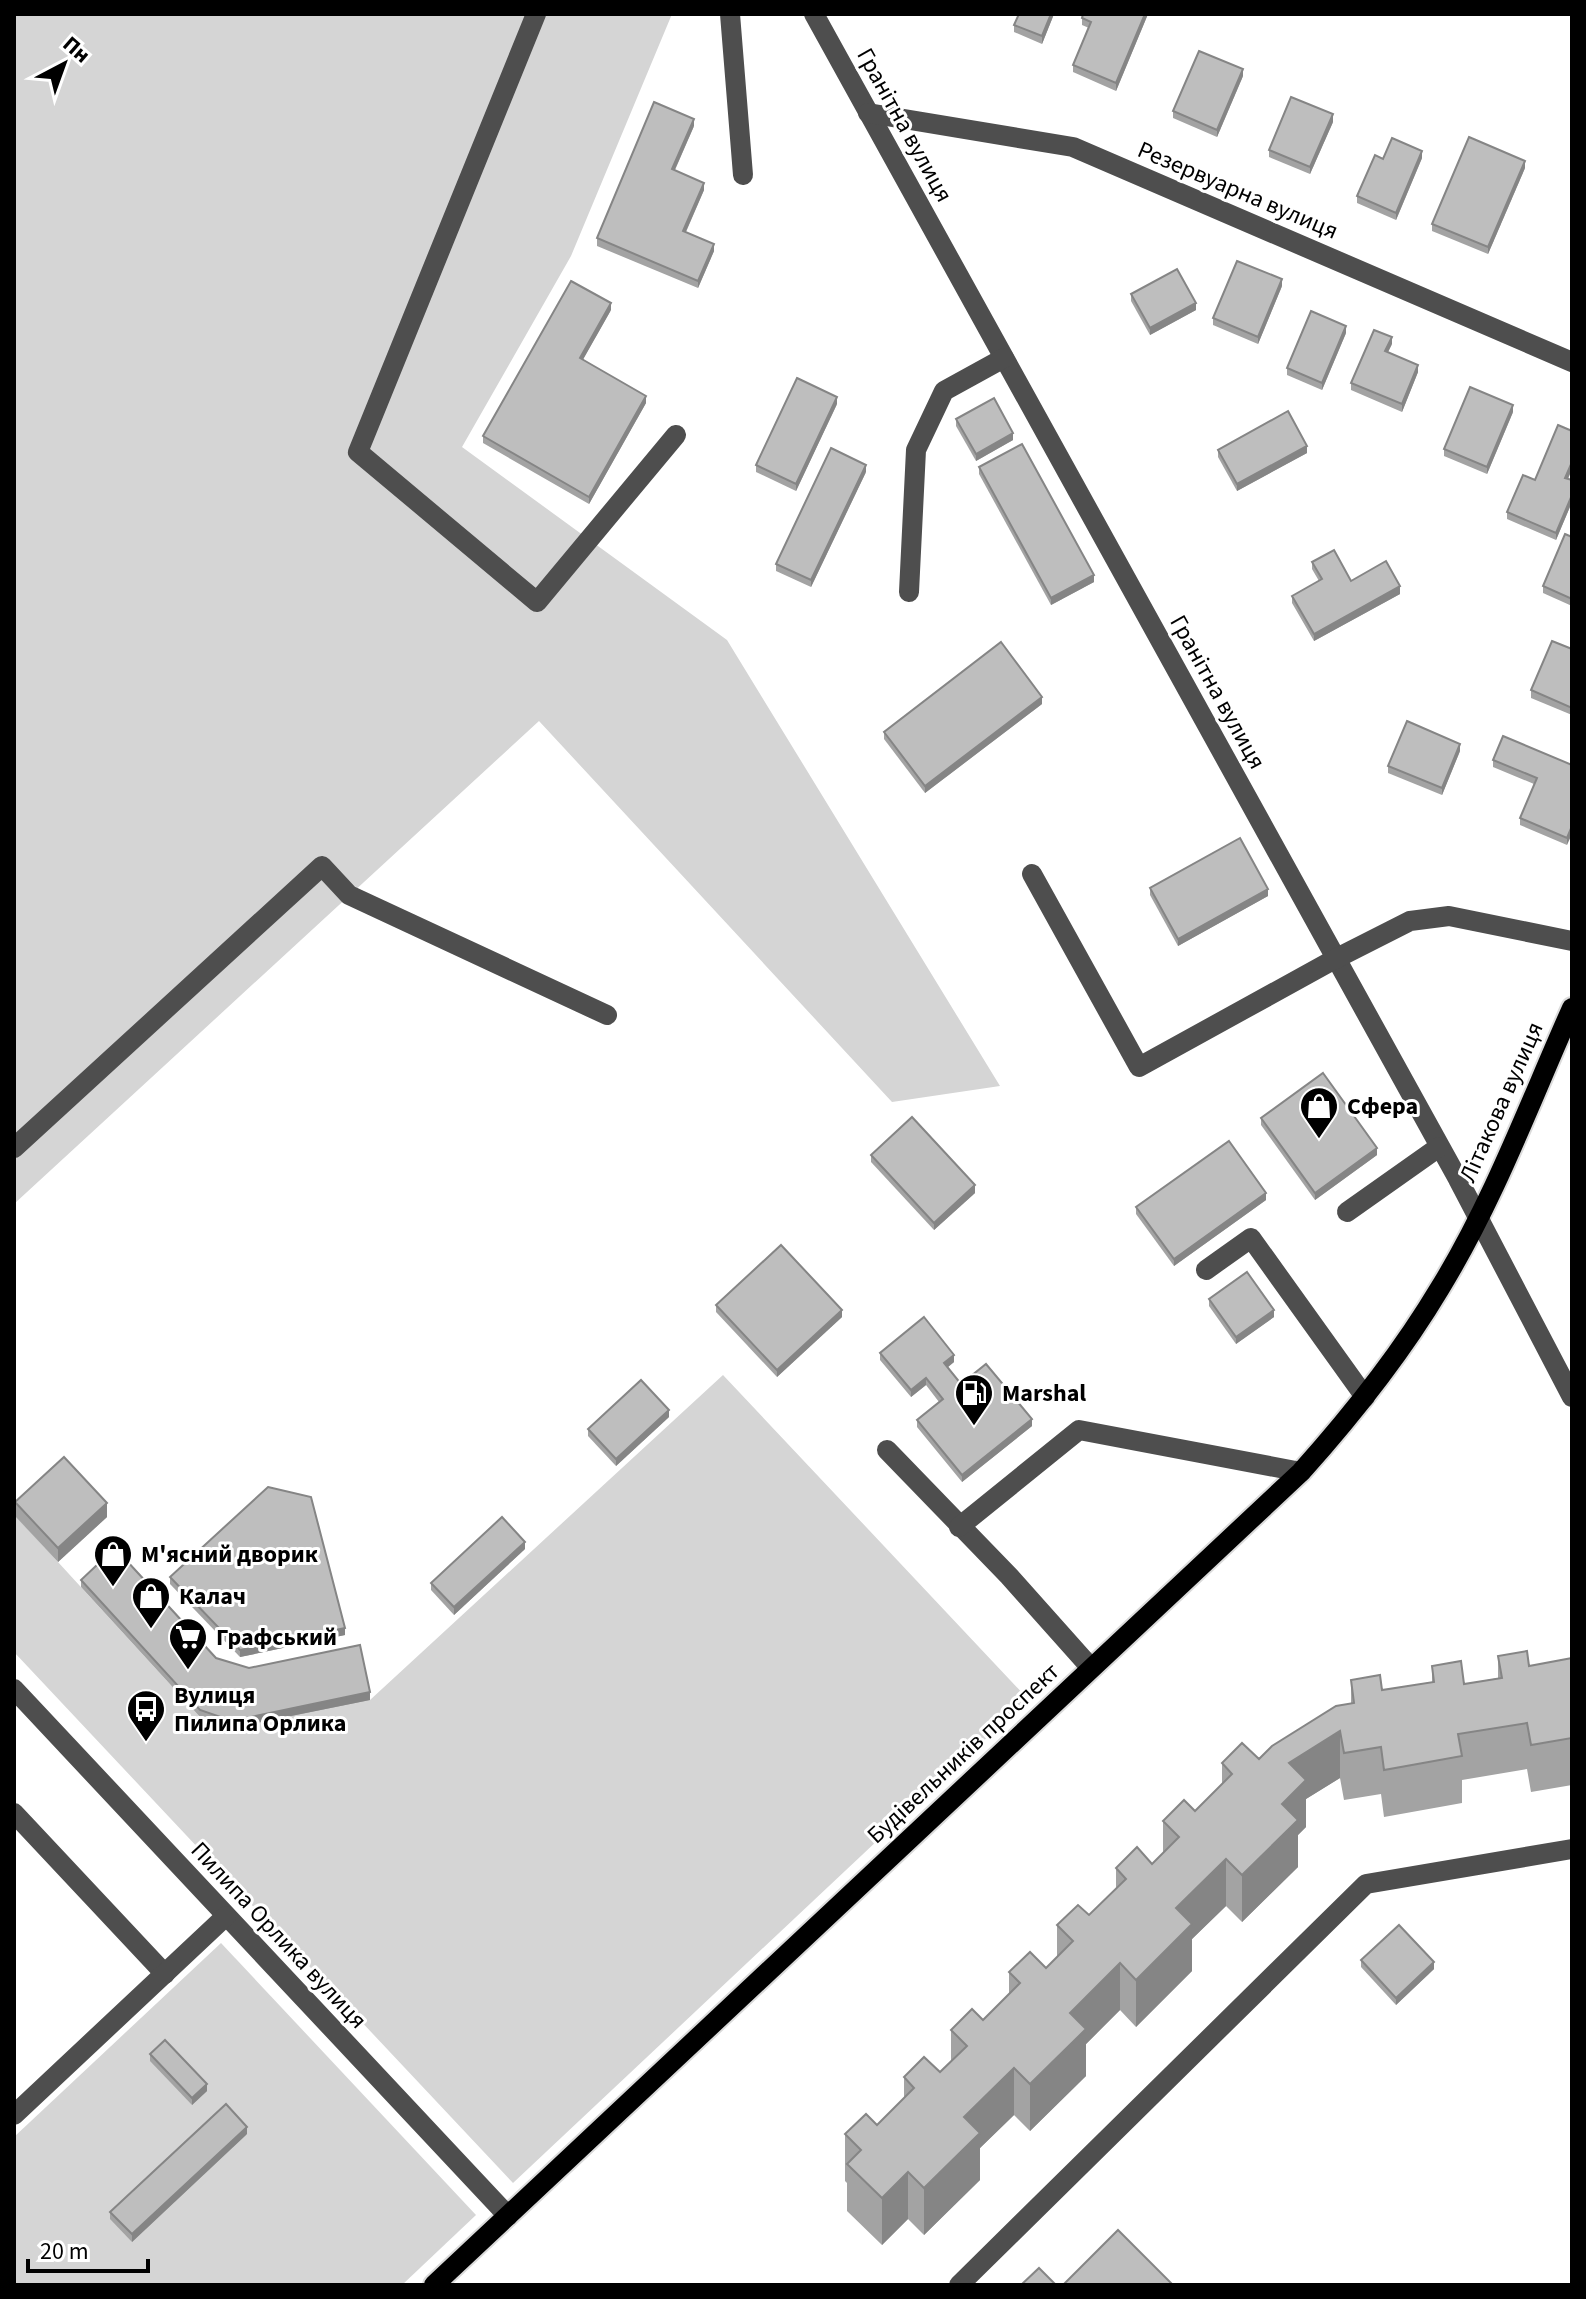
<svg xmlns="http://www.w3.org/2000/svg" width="1586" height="2299" font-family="'Source Sans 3',sans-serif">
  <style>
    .green { fill: #d5d5d5 }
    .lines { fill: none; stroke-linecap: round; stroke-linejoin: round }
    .major-casing { stroke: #dbdbdb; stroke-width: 24 }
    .minor { stroke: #4e4e4e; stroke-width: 20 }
    .major { stroke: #000; stroke-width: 20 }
    .wall { fill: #a3a3a3 }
    .shaded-wall { fill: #858585 }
    .building { fill: #bebebe; stroke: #858585; stroke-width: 2 }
    .labels { text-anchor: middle; stroke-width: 6; stroke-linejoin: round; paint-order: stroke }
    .street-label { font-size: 24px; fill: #000; stroke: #fff }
    .poi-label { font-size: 24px; font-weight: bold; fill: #000; stroke: #fff; text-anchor: start }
  </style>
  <rect width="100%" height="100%" fill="#fff"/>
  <g class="green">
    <path d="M14,14H672L571,256L462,447L727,640L1000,1086L892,1102L539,721L14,1204Z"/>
    <path d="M723,1375L1028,1699L513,2183L14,1652V1514L200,1717L370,1700Z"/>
    <path d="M221,1943L476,2215L402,2285H14V2137Z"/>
  </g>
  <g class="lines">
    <defs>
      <path id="major" d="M434,2285L1301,1472C1353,1414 1400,1355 1440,1288C1494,1200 1530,1102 1572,1008"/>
    </defs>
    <use href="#major" class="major-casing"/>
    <g class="minor">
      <path d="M536,14L358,452L537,602L676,435"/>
      <path d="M730,14L743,175"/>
      <path d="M814,14L1458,1179L1572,1397"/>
      <path d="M868,113L1073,147L1572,362"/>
      <path d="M909,592L916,450L944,391L1004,358"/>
      <path d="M1032,874L1139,1067L1335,959L1410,921L1449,916L1572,941"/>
      <path d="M14,1148L322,866L349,895L607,1015"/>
      <path d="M1347,1212L1439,1147"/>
      <path d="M1206,1270L1251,1238L1365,1397"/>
      <path d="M887,1450L1009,1576L1091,1668"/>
      <path d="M959,1527L1079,1430L1301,1472"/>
      <path d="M14,1689L508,2216"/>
      <path d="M14,1813L165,1974"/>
      <path d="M14,2115L226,1916"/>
      <path d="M959,2285L1366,1884L1572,1849"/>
    </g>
    <use href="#major" class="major"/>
  </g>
  <g class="wall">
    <path d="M1019,14H1054L1042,44L1014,32V25Z"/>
    <path d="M1148,14L1116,91L1073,72V65L1089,28L1082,25V18Z"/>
    <path d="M1243,76L1217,137L1173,118V111Z"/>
    <path d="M1333,122L1310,174L1269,157V150Z"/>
    <path d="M694,126L675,170L704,190L686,232L714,251L698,288L597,246V238Z"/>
    <path d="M1422,158L1396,220L1357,203V196L1383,159Z"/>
    <path d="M1525,168L1488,254L1432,231V224Z"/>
    <path d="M1282,286L1258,344L1213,325V318Z"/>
    <path d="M1131,294L1196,310L1150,335L1131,301Z"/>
    <path d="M611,310L583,359L646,403L589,504L483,443V436Z"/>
    <path d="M1346,333L1322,390L1287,375V368Z"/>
    <path d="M1392,344L1388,352L1418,372L1402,412L1351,390V383Z"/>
    <path d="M837,404L796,491L756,472V465Z"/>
    <path d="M1513,412L1487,474L1444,456V449Z"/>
    <path d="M956,419L1013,440L976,461L956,426Z"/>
    <path d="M1572,431V469L1568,479L1572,480V502L1556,540L1507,519V512L1535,480Z"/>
    <path d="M1218,450L1307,453L1237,491L1218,457Z"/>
    <path d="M979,467L1094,582L1051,605L979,474Z"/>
    <path d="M866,472L811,587L776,571V564Z"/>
    <path d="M1572,537V606L1543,593V586Z"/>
    <path d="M1312,562L1351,581L1400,594L1314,641L1292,603V596L1319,581L1312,569Z"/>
    <path d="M1572,649V715L1531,698V690Z"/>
    <path d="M1042,704L925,793L884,739V732Z"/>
    <path d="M1460,751L1442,795L1388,773V766Z"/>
    <path d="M1493,760L1572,765L1567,845L1520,825V818L1534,784L1493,767Z"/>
    <path d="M1150,888L1268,896L1178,946L1150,895Z"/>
    <path d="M1261,1118L1377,1155L1315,1200L1261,1125Z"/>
    <path d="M871,1155L975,1193L934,1230L871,1162Z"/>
    <path d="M1266,1200L1174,1266L1136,1214V1207Z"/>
    <path d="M1209,1299L1274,1317L1236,1344L1209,1306Z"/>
    <path d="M716,1305L842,1317L777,1377L716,1312Z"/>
    <path d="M880,1353L954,1362L947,1368L961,1384L1032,1426L962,1482L917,1427V1420L939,1402L926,1385L911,1397L880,1360Z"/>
    <path d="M669,1417L616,1466L588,1436V1429Z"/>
    <path d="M15,1502L107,1517L58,1562L15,1516Z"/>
    <path d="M525,1549L454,1615L431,1590V1583Z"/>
    <path d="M170,1577L345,1635L240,1657L170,1584Z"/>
    <path d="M81,1580L216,1658L249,1668L370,1700L232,1728L200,1717L81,1587Z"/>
    <path d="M1498,1656L1529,1666L1572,1658V1785L1531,1792L1527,1769L1462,1780V1803L1384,1817L1381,1794L1344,1800L1340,1778L1306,1799V1827L1298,1835V1867L1242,1922L1226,1906L1192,1939V1971L1136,2027L1120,2010L1086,2044V2076L1030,2131L1014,2115L980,2148V2180L924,2235L908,2219L882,2245L847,2211V2183L845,2181V2134L877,2125L904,2098V2077L940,2072L951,2061V2030L983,2020L1009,1994V1972L1046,1968L1057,1957V1925L1089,1915L1116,1889V1868L1152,1864L1163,1853V1821L1195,1811L1222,1784V1763L1259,1759L1351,1703V1680L1382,1690L1432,1682V1666L1464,1684L1498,1678Z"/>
    <path d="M1361,1960L1434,1969L1396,2005L1361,1967Z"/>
    <path d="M150,2054L207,2091L192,2105L150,2061Z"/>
    <path d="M247,2134L132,2242L110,2219V2212Z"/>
  </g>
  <g class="shaded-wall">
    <path d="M1051,14H1054L1042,44V36Z"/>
    <path d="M1145,14H1148L1116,91V83Z"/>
    <path d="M1243,69V76L1217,137V130Z"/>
    <path d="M1333,114V122L1310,174V167Z"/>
    <path d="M694,119V126L672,176V169Z"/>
    <path d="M1422,151V158L1396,220V213Z"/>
    <path d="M1525,161V168L1488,254V247Z"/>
    <path d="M704,183V190L683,238V231Z"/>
    <path d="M714,244V251L698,288V281Z"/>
    <path d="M1282,279V286L1258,344V337Z"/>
    <path d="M611,303V310L580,365V358Z"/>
    <path d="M1196,303V310L1150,335V328Z"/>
    <path d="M1346,326V333L1322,390V383Z"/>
    <path d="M1392,337V344L1385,358V351Z"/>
    <path d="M1418,365V372L1402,412V404Z"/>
    <path d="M646,396V403L589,504V497Z"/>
    <path d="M837,397V404L796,491V484Z"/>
    <path d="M1513,405V412L1487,474V467Z"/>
    <path d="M1013,433V440L976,461V454Z"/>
    <path d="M1307,446V453L1237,491V484Z"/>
    <path d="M1572,462V469L1565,485V478Z"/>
    <path d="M866,465V472L811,587V580Z"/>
    <path d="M1572,495V502L1556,540V533Z"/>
    <path d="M1094,575V582L1051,605V598Z"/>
    <path d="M1400,586V594L1314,641V634Z"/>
    <path d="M1042,697V704L925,793V786Z"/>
    <path d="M1460,744V751L1442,795V788Z"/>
    <path d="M1572,826V834L1567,845V838Z"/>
    <path d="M1268,889V896L1178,946V939Z"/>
    <path d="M1377,1148V1155L1315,1200V1193Z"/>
    <path d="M975,1185V1193L934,1230V1223Z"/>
    <path d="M1266,1193V1200L1174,1266V1259Z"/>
    <path d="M842,1310V1317L777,1377V1370Z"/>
    <path d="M1274,1310V1317L1236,1344V1337Z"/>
    <path d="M954,1355V1362L944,1370V1363Z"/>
    <path d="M926,1378V1385L911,1397V1390Z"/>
    <path d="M669,1410V1417L616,1466V1459Z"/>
    <path d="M1032,1419V1426L962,1482V1475Z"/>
    <path d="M107,1503V1517L58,1562V1548Z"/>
    <path d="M525,1542V1549L454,1615V1607Z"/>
    <path d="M345,1628V1635L240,1657V1650Z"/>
    <path d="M370,1692V1700L232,1728V1721Z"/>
    <path d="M1340,1731V1778L1306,1799V1827L1298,1835V1867L1242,1922V1875L1282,1804L1289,1763Z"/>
    <path d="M1226,1859V1906L1192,1939V1971L1136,2027V1980L1176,1908Z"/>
    <path d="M1434,1962V1969L1396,2005V1998Z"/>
    <path d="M1120,1963V2010L1086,2044V2076L1030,2131V2084L1070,2013Z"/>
    <path d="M1014,2068V2115L980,2148V2180L924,2235V2188L964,2117Z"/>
    <path d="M207,2084V2091L192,2105V2098Z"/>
    <path d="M247,2127V2134L132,2242V2234Z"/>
    <path d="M908,2172V2219L882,2245V2198Z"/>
  </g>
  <g class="building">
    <path d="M1019,14H1051L1042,36L1014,25Z"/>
    <path d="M1083,14H1145L1116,83L1073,65L1091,22L1082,18Z"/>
    <path d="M1199,51L1243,69L1217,130L1173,111Z"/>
    <path d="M1291,97L1333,114L1310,167L1269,150Z"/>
    <path d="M654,102L694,119L672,169L704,183L683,231L714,244L698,281L597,238Z"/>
    <path d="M1469,137L1525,161L1488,247L1432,224Z"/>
    <path d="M1392,138L1422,151L1396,213L1357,196L1375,155L1383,159Z"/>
    <path d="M1237,261L1282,279L1258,337L1213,318Z"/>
    <path d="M1177,269L1196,303L1150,328L1131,294Z"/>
    <path d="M571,281L611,303L580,358L646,396L589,497L483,436Z"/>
    <path d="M1311,311L1346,326L1322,383L1287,368Z"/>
    <path d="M1374,330L1392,337L1385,351L1418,365L1402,404L1351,383Z"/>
    <path d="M797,378L837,397L796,484L756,465Z"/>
    <path d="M1470,387L1513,405L1487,467L1444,449Z"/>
    <path d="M994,398L1013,433L976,454L956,419Z"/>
    <path d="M1288,411L1307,446L1237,484L1218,450Z"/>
    <path d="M1558,425L1572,431V462L1565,478L1572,480V495L1556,533L1507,512L1523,475L1535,480Z"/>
    <path d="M1022,444L1094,575L1051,598L979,467Z"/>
    <path d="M831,448L866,465L811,580L776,564Z"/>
    <path d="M1565,534L1572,537V599L1543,586Z"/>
    <path d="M1334,550L1351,581L1386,561L1400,586L1314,634L1292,596L1322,579L1312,562Z"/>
    <path d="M1552,641L1572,649V708L1531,690Z"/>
    <path d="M1001,642L1042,697L925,786L884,732Z"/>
    <path d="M1407,721L1460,744L1442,788L1388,766Z"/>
    <path d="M1503,736L1572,765V826L1567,838L1520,818L1537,778L1493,760Z"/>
    <path d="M1240,838L1268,889L1178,939L1150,888Z"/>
    <path d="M1323,1073L1377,1148L1315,1193L1261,1118Z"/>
    <path d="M912,1117L975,1185L934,1223L871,1155Z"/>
    <path d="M1229,1141L1266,1193L1174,1259L1136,1207Z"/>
    <path d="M781,1245L842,1310L777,1370L716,1305Z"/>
    <path d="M1247,1272L1274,1310L1236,1337L1209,1299Z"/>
    <path d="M924,1317L954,1355L944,1363L961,1384L986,1364L1032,1419L962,1475L917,1420L943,1399L926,1378L911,1390L880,1353Z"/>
    <path d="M641,1380L669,1410L616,1459L588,1429Z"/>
    <path d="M64,1457L107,1503L58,1548L15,1502Z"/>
    <path d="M268,1487L311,1497L345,1628L240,1650L170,1577Z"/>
    <path d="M502,1517L525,1542L454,1607L431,1583Z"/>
    <path d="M115,1548L216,1658L249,1668L360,1645L370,1692L232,1721L200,1710L81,1580Z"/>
    <path d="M1527,1651L1529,1666L1572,1658V1738L1531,1745L1527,1723L1458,1734L1462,1756L1384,1770L1381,1747L1344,1753L1340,1731L1289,1763L1306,1780L1282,1804L1298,1820L1242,1875L1226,1859L1176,1908L1192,1924L1136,1980L1120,1963L1070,2013L1086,2029L1030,2084L1014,2068L964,2117L980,2133L924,2188L908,2172L882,2198L847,2164L861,2150L845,2134L866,2114L877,2125L914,2088L904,2077L924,2057L940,2072L967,2046L951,2030L972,2009L983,2020L1020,1983L1009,1972L1030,1952L1046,1968L1073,1941L1057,1925L1078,1905L1089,1915L1126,1879L1116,1868L1137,1847L1152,1864L1179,1837L1163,1821L1184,1800L1195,1811L1232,1774L1222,1763L1242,1743L1259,1759L1272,1746L1336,1706L1354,1703L1351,1680L1380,1675L1382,1690L1434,1682L1432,1666L1461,1661L1464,1684L1502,1678L1498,1656Z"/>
    <path d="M1399,1925L1434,1962L1396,1998L1361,1960Z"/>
    <path d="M165,2040L207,2084L192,2098L150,2054Z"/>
    <path d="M226,2104L247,2127L132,2234L110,2212Z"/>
    <path d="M1118,2230L1172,2284L1063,2285Z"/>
    <path d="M1039,2268L1056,2285H1021Z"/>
  </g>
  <defs>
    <symbol id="shop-pin" viewBox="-11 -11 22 30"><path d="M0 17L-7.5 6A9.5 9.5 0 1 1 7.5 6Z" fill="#000" stroke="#fff"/><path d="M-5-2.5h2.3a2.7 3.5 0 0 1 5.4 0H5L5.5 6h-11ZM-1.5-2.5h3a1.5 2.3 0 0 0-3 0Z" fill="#fff"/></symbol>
    <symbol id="fuel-pin" viewBox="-11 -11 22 30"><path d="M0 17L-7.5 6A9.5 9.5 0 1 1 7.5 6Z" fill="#000" stroke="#fff"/><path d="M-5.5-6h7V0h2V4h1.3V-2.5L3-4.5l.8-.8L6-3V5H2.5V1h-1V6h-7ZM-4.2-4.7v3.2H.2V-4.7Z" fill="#fff"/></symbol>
    <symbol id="supermarket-pin" viewBox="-11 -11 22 30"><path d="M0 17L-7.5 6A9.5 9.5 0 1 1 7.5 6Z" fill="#000" stroke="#fff"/><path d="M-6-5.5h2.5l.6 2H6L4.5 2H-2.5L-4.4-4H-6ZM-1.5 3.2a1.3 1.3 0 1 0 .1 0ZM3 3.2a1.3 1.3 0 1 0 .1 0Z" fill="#fff"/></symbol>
    <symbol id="bus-pin" viewBox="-11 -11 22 30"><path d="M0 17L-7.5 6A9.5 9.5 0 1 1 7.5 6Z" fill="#000" stroke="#fff"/><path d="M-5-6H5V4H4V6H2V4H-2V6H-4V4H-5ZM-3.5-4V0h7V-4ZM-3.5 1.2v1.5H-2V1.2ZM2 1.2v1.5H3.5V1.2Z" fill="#fff"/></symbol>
  </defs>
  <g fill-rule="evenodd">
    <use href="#shop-pin" x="1297" y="1084" width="44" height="60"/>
    <use href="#fuel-pin" x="952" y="1371" width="44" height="60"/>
    <use href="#shop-pin" x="91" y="1532" width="44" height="60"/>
    <use href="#shop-pin" x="129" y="1574" width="44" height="60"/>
    <use href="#supermarket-pin" x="166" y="1615" width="44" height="60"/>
    <use href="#bus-pin" x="124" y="1687" width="44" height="60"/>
  </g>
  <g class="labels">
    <g class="street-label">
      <text transform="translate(905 125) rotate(61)" y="8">Гранітна вулиця</text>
      <text transform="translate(1238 190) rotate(23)" y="8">Резервуарна вулиця</text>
      <text transform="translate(1218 692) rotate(61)" y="8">Гранітна вулиця</text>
      <text transform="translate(1501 1102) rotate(-66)" y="8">Літакова вулиця</text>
      <text transform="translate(963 1753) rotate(-43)" y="8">Будівельників проспект</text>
      <text transform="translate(279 1935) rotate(47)" y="8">Пилипа Орлика вулиця</text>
    </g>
    <g class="poi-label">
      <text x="1347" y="1114">Сфера</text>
      <text x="1002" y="1401">Marshal</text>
      <text x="141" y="1562">М'ясний дворик</text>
      <text x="179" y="1604">Калач</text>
      <text x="216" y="1645">Графський</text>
      <text x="174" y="1703">Вулиця<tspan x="174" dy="28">Пилипа Орлика</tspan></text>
    </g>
  </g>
  <rect width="1586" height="2299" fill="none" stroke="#000000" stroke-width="32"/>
  <g transform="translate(64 64) rotate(41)" stroke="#ffffff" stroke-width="6" paint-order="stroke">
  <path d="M0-6L14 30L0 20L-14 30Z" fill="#000000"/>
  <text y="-12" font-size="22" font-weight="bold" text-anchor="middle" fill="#000000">Пн</text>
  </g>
  <path d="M28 2259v12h120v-12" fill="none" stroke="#000000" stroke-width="4"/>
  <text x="40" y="2259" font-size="24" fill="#000000" stroke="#ffffff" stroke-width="6" paint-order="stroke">20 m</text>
</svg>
